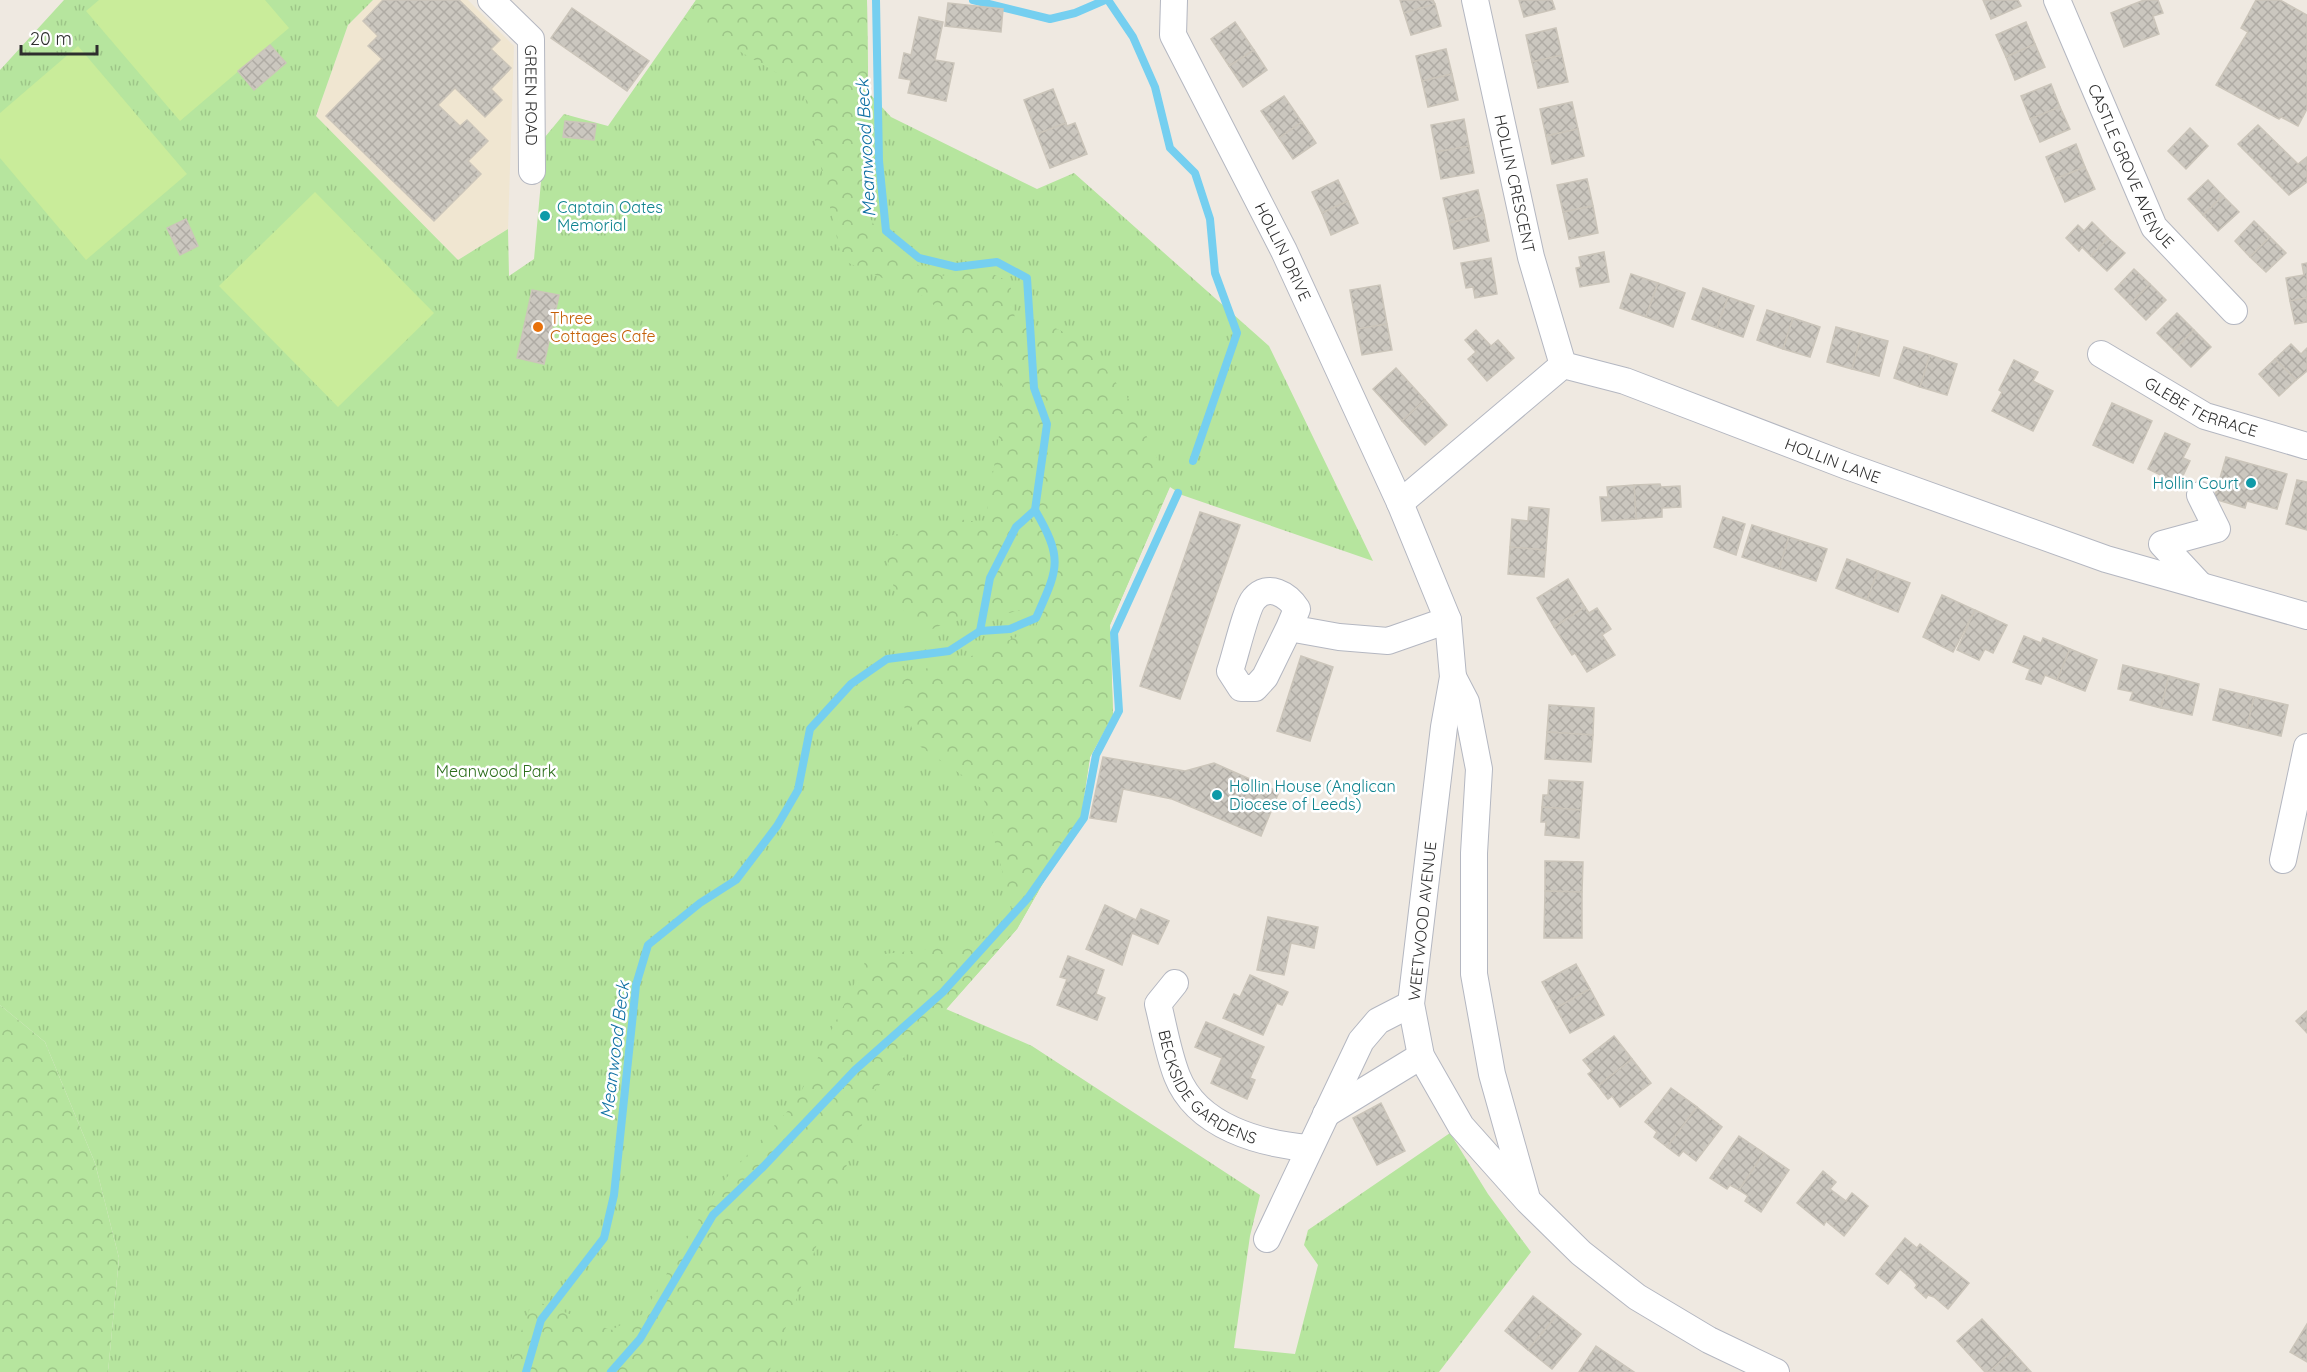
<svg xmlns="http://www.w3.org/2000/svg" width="2307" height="1372" font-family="Quicksand,sans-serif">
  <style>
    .education { fill: #f0e6d1 }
    .grass { fill: url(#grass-tufts) }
    .forest { fill: url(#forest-crowns) }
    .pitch { fill: #c9ec9a }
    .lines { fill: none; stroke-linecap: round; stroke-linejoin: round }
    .stream { stroke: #75cff0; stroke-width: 8 }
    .building { fill: url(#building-cross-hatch); stroke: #cbc5ba; stroke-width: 1.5 }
    .minor-casing { stroke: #b4b7c1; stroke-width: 28 }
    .minor { stroke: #fff; stroke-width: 26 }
    .culture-dot { fill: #0f9aa8; stroke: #fff; stroke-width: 2 }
    .food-dot { fill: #e8710a; stroke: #fff; stroke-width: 2 }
    .labels { text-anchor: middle; stroke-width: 5; stroke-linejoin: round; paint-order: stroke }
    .street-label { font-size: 16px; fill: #2e2e2e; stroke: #fff }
    .culture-label { font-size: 16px; fill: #0d838f; stroke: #fff; text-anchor: start }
    .food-label { font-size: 16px; fill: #c56008; stroke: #fff; text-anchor: start }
    .park-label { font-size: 16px; fill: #2c6e1b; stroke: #fff }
    .water-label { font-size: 18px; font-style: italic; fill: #0d6fa3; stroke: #fff }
  </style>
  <defs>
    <pattern id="grass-tufts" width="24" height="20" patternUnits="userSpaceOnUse" patternTransform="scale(1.5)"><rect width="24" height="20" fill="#b6e59e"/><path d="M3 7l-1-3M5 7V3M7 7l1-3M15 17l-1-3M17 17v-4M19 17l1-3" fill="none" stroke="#9dc588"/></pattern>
    <pattern id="forest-crowns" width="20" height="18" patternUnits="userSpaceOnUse" patternTransform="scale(1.5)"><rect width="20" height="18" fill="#b6e59e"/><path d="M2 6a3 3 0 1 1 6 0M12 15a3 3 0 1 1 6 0" fill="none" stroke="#9dc588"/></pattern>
    <pattern id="building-cross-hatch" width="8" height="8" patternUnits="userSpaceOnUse" patternTransform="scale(1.5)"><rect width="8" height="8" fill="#cbc7bf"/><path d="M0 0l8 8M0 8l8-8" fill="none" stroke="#afaba4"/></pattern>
  </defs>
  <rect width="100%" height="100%" fill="#efe9e1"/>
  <path class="education" d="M373,0H468L514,46L508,229L458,260L316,116L348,25Z"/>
  <path class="grass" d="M64,0H373L348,25L316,116L458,260L508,229L509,276L534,259L545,137L564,114L608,126L696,0H867L868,92L891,117L1037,189L1074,173L1269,346L1373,561L1182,495L1170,487L1110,625L1113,715L1090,757L1081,816L1017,929L946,1009L1032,1046L1260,1195L1250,1236L1234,1348L1295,1354L1318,1265L1304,1245L1308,1230L1450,1133L1488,1194L1531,1252L1439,1372H108L119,1258L95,1163L45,1042L0,1005V70Z"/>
  <g class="forest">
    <path d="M696,0H867L870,218L890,252L942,276L984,270L1010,282L1016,327L1055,328L1085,342L1130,401L1170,486L1110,625L1113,715L1090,757L1081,816L1017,929L875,1090L769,1372H506L533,1300L611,1330L643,1314L717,1188L796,1102L868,956L960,945L1017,929L981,788L918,745L896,684L941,661L962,660L1035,629L1045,603L1009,613L971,612L919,635L897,601L882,538L958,519L985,523L1006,392L979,352L927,298L842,260L803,88L684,19Z"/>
    <path d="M0,1005L45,1042L95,1163L119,1258L108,1372H0Z"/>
  </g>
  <g class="pitch">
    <path d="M99,0H265L289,28L180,121L86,11Z"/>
    <path d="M78,46L187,174L86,260L0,158V113Z"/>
    <path d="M315,192L434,313L338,407L219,286Z"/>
  </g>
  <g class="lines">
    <g class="stream">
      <path d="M973,0L1050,19L1075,13L1105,0"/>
      <path d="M1108,0L1133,37L1155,87L1170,148L1195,173L1210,219L1215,273L1237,333L1193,461"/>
      <path d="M980,631L1010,629L1036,618C1058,568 1064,560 1035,510"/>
      <path d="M526,1372L541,1320L604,1238L614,1195L636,985L648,945L700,903L736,880L777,826L798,790L810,729L851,684L887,659L949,651L980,631L990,578L1016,527L1035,510L1047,424L1034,388L1027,278L997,262L956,267L919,258L886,231L879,161L876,0"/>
      <path d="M611,1372L640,1339L713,1215L763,1167L855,1070L943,992L1028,898L1084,818L1096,755L1119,711L1114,633L1178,493"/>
    </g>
  </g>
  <g class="building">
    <path d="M383,0H459L500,40L491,49L511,68L491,89L502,100L485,117L455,88L438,105L460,126L467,120L488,141L468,161L481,174L434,221L326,116L382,59L368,46L378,36L363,21Z"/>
    <path d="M1400,0H1433L1435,4L1404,13Z"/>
    <path d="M1519,0H1552L1555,9L1524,17Z"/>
    <path d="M1983,0H2018L2021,6L1991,19Z"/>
    <path d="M2144,0H2158L2163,13L2153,16L2159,34L2124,47L2111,13Z"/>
    <path d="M2256,0H2280L2307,15V109L2298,126L2281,117L2279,119L2216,85L2248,32L2241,28Z"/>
    <path d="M948,3L1003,9L1001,32L945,26Z"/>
    <path d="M1435,4L1441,26L1411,35L1404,13Z"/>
    <path d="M572,8L649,61L627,91L551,38Z"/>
    <path d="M919,17L943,22L935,60L954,63L946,101L908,93L911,80L899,78L904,53L911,55Z"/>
    <path d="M1235,22L1254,50L1229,66L1211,39Z"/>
    <path d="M2026,22L2035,44L2006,57L1996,35Z"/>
    <path d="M1556,28L1562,55L1532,62L1526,35Z"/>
    <path d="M2035,44L2045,67L2015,80L2006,57Z"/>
    <path d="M270,45L286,63L254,90L238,71Z"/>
    <path d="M1446,49L1452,74L1422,81L1416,56Z"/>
    <path d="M1254,50L1267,70L1243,87L1229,66Z"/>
    <path d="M1562,55L1568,82L1538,88L1532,62Z"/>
    <path d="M1452,74L1458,100L1428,107L1422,81Z"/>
    <path d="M2051,84L2060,107L2030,119L2021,96Z"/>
    <path d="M1053,89L1066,123L1037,134L1024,100Z"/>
    <path d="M1284,96L1302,122L1279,138L1261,111Z"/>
    <path d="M1572,102L1578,129L1546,136L1540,109Z"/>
    <path d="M2060,107L2070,129L2040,142L2030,119Z"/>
    <path d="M1464,119L1469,146L1436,152L1431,125Z"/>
    <path d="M565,121L596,124L594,140L563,137Z"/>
    <path d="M1302,122L1316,143L1293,159L1279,138Z"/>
    <path d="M1066,123L1067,126L1075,123L1087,154L1050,168L1037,134Z"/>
    <path d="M2258,125L2298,164L2307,157V182L2289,195L2238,144Z"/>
    <path d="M2190,128L2208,146L2186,169L2168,151Z"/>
    <path d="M1578,129L1584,156L1552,164L1546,136Z"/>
    <path d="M2076,144L2085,167L2055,179L2046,157Z"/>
    <path d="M1469,146L1474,173L1441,179L1436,152Z"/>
    <path d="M2085,167L2095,189L2065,202L2055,179Z"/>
    <path d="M1587,179L1593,206L1563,212L1557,185Z"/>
    <path d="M1338,180L1348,201L1322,213L1312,192Z"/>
    <path d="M2208,180L2223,196L2203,215L2188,199Z"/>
    <path d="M1478,190L1484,215L1449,223L1443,198Z"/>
    <path d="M2223,196L2239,212L2218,231L2203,215Z"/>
    <path d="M1348,201L1358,223L1331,235L1322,213Z"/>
    <path d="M1593,206L1598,233L1569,239L1563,212Z"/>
    <path d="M1484,215L1489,241L1454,249L1449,223Z"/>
    <path d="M186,219L198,246L180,255L167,228Z"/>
    <path d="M2254,221L2270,237L2250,257L2235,241Z"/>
    <path d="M2092,222L2108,238L2091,256L2082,247L2079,251L2066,238L2078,225L2084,231Z"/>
    <path d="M2270,237L2286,253L2266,272L2250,257Z"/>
    <path d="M2108,238L2125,253L2107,271L2091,256Z"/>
    <path d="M1604,252L1609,282L1580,287L1576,268L1581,267L1579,257Z"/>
    <path d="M1491,258L1497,294L1475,298L1473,287L1466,288L1461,263Z"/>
    <path d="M2307,263V298L2290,301L2286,278L2304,275L2302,264Z"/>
    <path d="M2134,269L2150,284L2130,304L2115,289Z"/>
    <path d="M1631,274L1658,283L1646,317L1620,308Z"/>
    <path d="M1658,283L1685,293L1673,327L1646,317Z"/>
    <path d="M2150,284L2166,300L2146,320L2130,304Z"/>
    <path d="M1380,285L1387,324L1357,329L1350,290Z"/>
    <path d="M1703,288L1728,297L1717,328L1692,319Z"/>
    <path d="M532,290L559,295L544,364L517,358Z"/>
    <path d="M1728,297L1754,306L1743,337L1717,328Z"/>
    <path d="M2307,298V322L2295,324L2290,301Z"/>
    <path d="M1767,310L1793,318L1783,349L1757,340Z"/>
    <path d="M2177,313L2194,330L2174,350L2157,333Z"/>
    <path d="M1793,318L1820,327L1810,357L1783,349Z"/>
    <path d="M1387,324L1392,350L1362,355L1357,329Z"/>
    <path d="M1836,327L1862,334L1852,369L1827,362Z"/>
    <path d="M1476,330L1491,346L1498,340L1514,358L1487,381L1468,359L1476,352L1465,340Z"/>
    <path d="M2194,330L2211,347L2191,367L2174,350Z"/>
    <path d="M1862,334L1888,341L1879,376L1852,369Z"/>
    <path d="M2291,344L2301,354L2307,348V371L2296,380L2275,359Z"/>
    <path d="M1904,347L1930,355L1920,387L1894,378Z"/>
    <path d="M1930,355L1957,364L1947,395L1920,387Z"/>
    <path d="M2275,359L2296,380L2279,396L2259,374Z"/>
    <path d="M2014,360L2038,372L2033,381L2053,391L2033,431L1992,411L2002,392L1999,390Z"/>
    <path d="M1396,368L1425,400L1402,421L1373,389Z"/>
    <path d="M1425,400L1447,425L1425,445L1402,421Z"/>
    <path d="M2112,403L2152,421L2133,463L2093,445Z"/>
    <path d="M2165,433L2190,444L2183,458L2190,461L2179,484L2148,469Z"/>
    <path d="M2226,457L2287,474L2277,509L2247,501L2245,508L2214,499Z"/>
    <path d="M2297,480L2307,482V530L2286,524Z"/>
    <path d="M1660,484L1661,487L1680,486L1681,507L1662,508V517L1636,519L1634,485Z"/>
    <path d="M1634,485L1636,519L1602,521L1600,497H1608L1607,487Z"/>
    <path d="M1529,507L1549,509L1546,550L1510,547L1512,519L1528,521Z"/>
    <path d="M1200,512L1240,525L1180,699L1140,686Z"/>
    <path d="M1723,517L1745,524L1736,555L1714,547Z"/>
    <path d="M1752,525L1789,537L1779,569L1742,557Z"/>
    <path d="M1789,537L1827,549L1816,581L1779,569Z"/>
    <path d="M1510,547L1546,550L1544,577L1508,574Z"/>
    <path d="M1847,559L1878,571L1867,600L1836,588Z"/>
    <path d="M1878,571L1910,583L1898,612L1867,600Z"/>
    <path d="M1568,579L1585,607L1554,627L1537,598Z"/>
    <path d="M1942,595L1975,610L1953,652L1923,637Z"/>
    <path d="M1585,607L1589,613L1597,608L1611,629L1602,635L1615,655L1587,672L1575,653L1572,655L1554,627Z"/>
    <path d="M1975,610L2007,625L1993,653L1985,649L1979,660L1957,650Z"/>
    <path d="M2024,636L2041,643L2043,638L2070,649L2057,680L2045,675L2041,684L2026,679L2030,669L2013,662Z"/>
    <path d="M2070,649L2097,660L2085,691L2057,680Z"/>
    <path d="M1301,656L1333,667L1310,741L1277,731Z"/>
    <path d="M2123,665L2169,676L2161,708L2130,700L2133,692L2118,689Z"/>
    <path d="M2169,676L2199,684L2192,715L2161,708Z"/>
    <path d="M2220,689L2254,697L2247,728L2213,720Z"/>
    <path d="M2254,697L2288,705L2281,736L2247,728Z"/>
    <path d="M1549,705L1594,708L1593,735L1547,732Z"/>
    <path d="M1547,732L1593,735L1591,762L1545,759Z"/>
    <path d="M1103,757L1185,771L1214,763L1279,792L1261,836L1172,799L1123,789L1116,822L1090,818Z"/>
    <path d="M1549,780L1583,782L1581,810L1542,807L1543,795H1548Z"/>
    <path d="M1542,807L1581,810L1579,838L1545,835L1546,822H1541Z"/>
    <path d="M1545,861L1583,862L1582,892L1545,891Z"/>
    <path d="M1545,891L1582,892V938H1544Z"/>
    <path d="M1105,905L1136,920L1141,909L1169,921L1158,944L1132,933L1122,965L1086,949Z"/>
    <path d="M1268,917L1318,927L1314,948L1291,943L1284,975L1257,970Z"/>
    <path d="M1068,956L1104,970L1096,994L1105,998L1097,1020L1057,1005L1067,979L1060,977Z"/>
    <path d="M1576,964L1590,989L1556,1008L1542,982Z"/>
    <path d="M1250,975L1288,992L1282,1005L1277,1003L1263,1035L1223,1018L1234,994L1240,997Z"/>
    <path d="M1590,989L1604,1015L1570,1033L1556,1008Z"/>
    <path d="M2307,1011V1033L2296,1021Z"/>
    <path d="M1206,1022L1264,1047L1250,1078L1255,1080L1247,1099L1211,1083L1222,1058L1195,1047Z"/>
    <path d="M1614,1036L1632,1059L1598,1086L1588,1074L1592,1071L1583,1060Z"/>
    <path d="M1632,1059L1651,1083L1620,1107L1612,1096L1608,1099L1598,1086Z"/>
    <path d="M1671,1088L1697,1107L1667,1147L1654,1137L1657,1132L1645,1122Z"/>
    <path d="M1381,1103L1405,1151L1377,1165L1353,1118Z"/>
    <path d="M1697,1107L1722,1127L1696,1161L1683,1151L1679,1156L1667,1147Z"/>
    <path d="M1739,1136L1764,1153L1739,1190L1730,1185L1727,1189L1710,1178Z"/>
    <path d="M1764,1153L1789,1170L1761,1212L1745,1201L1748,1196L1739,1190Z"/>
    <path d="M1823,1171L1836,1182L1830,1189L1846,1201L1852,1193L1868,1206L1844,1236L1826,1221L1824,1225L1797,1203Z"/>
    <path d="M1905,1238L1917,1248L1920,1244L1969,1283L1948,1309L1934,1297L1928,1295L1926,1298L1915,1288L1917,1285L1913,1280L1900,1269L1888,1284L1876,1274Z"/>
    <path d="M1533,1296L1557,1315L1528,1350L1505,1331Z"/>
    <path d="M1557,1315L1581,1334L1552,1369L1528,1350Z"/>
    <path d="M1982,1319L2012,1351L1989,1372H1985L1957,1341Z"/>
    <path d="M2307,1324V1362L2290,1352Z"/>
    <path d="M1596,1346L1634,1372H1579Z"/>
    <path d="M2012,1351L2031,1372H1989Z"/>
  </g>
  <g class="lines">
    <defs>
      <g id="minor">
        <path id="s1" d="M491,0L531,39L532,171"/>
        <path id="s2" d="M1174,0L1173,35L1284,251L1400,503L1448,620L1453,677L1444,727L1411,1004L1421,1056L1461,1126L1528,1201L1581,1253L1637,1297L1709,1340L1776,1372"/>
        <path id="s3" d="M1475,0L1531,257L1563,365"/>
        <path id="s4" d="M2057,0L2154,227L2234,311"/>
        <path id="s5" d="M2101,354L2205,416L2307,446"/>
        <path d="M2200,495L2217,529L2162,544L2201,586"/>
        <path id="s6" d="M1400,503L1563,365L1625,381L1847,466L2106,559L2307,616"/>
        <path d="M1289,628L1297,609C1288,595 1268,582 1254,599C1246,608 1235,657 1230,671L1241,688H1255L1265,677L1289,628L1339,637L1388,641L1448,620"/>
        <path d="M1453,677L1466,702L1479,769L1474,853V974L1492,1074L1526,1195"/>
        <path d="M2283,860L2307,747"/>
        <path id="s7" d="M1175,983L1158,1004C1164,1028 1168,1053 1177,1076C1197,1127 1261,1144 1309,1148"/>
        <path d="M1326,1114L1421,1056"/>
        <path d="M1267,1239L1361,1041L1378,1021L1411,1004"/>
      </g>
    </defs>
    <use href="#minor" class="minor-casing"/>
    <use href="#minor" class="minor"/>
  </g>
  <g class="culture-dot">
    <circle cx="545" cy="216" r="6"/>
    <circle cx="2251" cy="483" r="6"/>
    <circle cx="1217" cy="795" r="6"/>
  </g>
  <circle class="food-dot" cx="538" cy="327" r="6"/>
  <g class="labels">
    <g class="street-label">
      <text dy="6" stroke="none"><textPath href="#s1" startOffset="112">GREEN ROAD</textPath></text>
      <text dy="6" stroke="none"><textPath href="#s4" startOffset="182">CASTLE GROVE AVENUE</textPath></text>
      <text dy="6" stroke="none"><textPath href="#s3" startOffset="188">HOLLIN CRESCENT</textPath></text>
      <text dy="6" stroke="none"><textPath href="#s2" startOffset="278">HOLLIN DRIVE</textPath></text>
      <text dy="6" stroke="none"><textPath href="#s5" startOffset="114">GLEBE TERRACE</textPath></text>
      <text dy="6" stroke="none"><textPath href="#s6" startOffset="500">HOLLIN LANE</textPath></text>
      <text transform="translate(1422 921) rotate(-84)" y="6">WEETWOOD AVENUE</text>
      <text dy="6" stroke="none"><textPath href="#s7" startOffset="130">BECKSIDE GARDENS</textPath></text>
    </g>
    <g class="culture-label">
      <text x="557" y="213">Captain Oates<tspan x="557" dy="18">Memorial</tspan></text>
      <text x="2239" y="489" text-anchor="end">Hollin Court</text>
      <text x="1229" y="792">Hollin House (Anglican<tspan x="1229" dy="18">Diocese of Leeds)</tspan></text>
    </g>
    <g class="food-label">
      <text x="550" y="324">Three<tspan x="550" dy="18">Cottages Cafe</tspan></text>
    </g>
    <g class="park-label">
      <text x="496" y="777">Meanwood Park</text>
    </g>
    <g class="water-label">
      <text transform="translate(866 148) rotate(-93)" y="6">Meanwood Beck</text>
      <text transform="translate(615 1050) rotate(-83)" y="6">Meanwood Beck</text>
    </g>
  </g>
  <path d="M21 45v9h76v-9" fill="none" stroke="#2e2e2e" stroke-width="3"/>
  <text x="30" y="45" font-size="18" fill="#2e2e2e" stroke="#ffffff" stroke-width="4.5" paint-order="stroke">20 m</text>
</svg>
